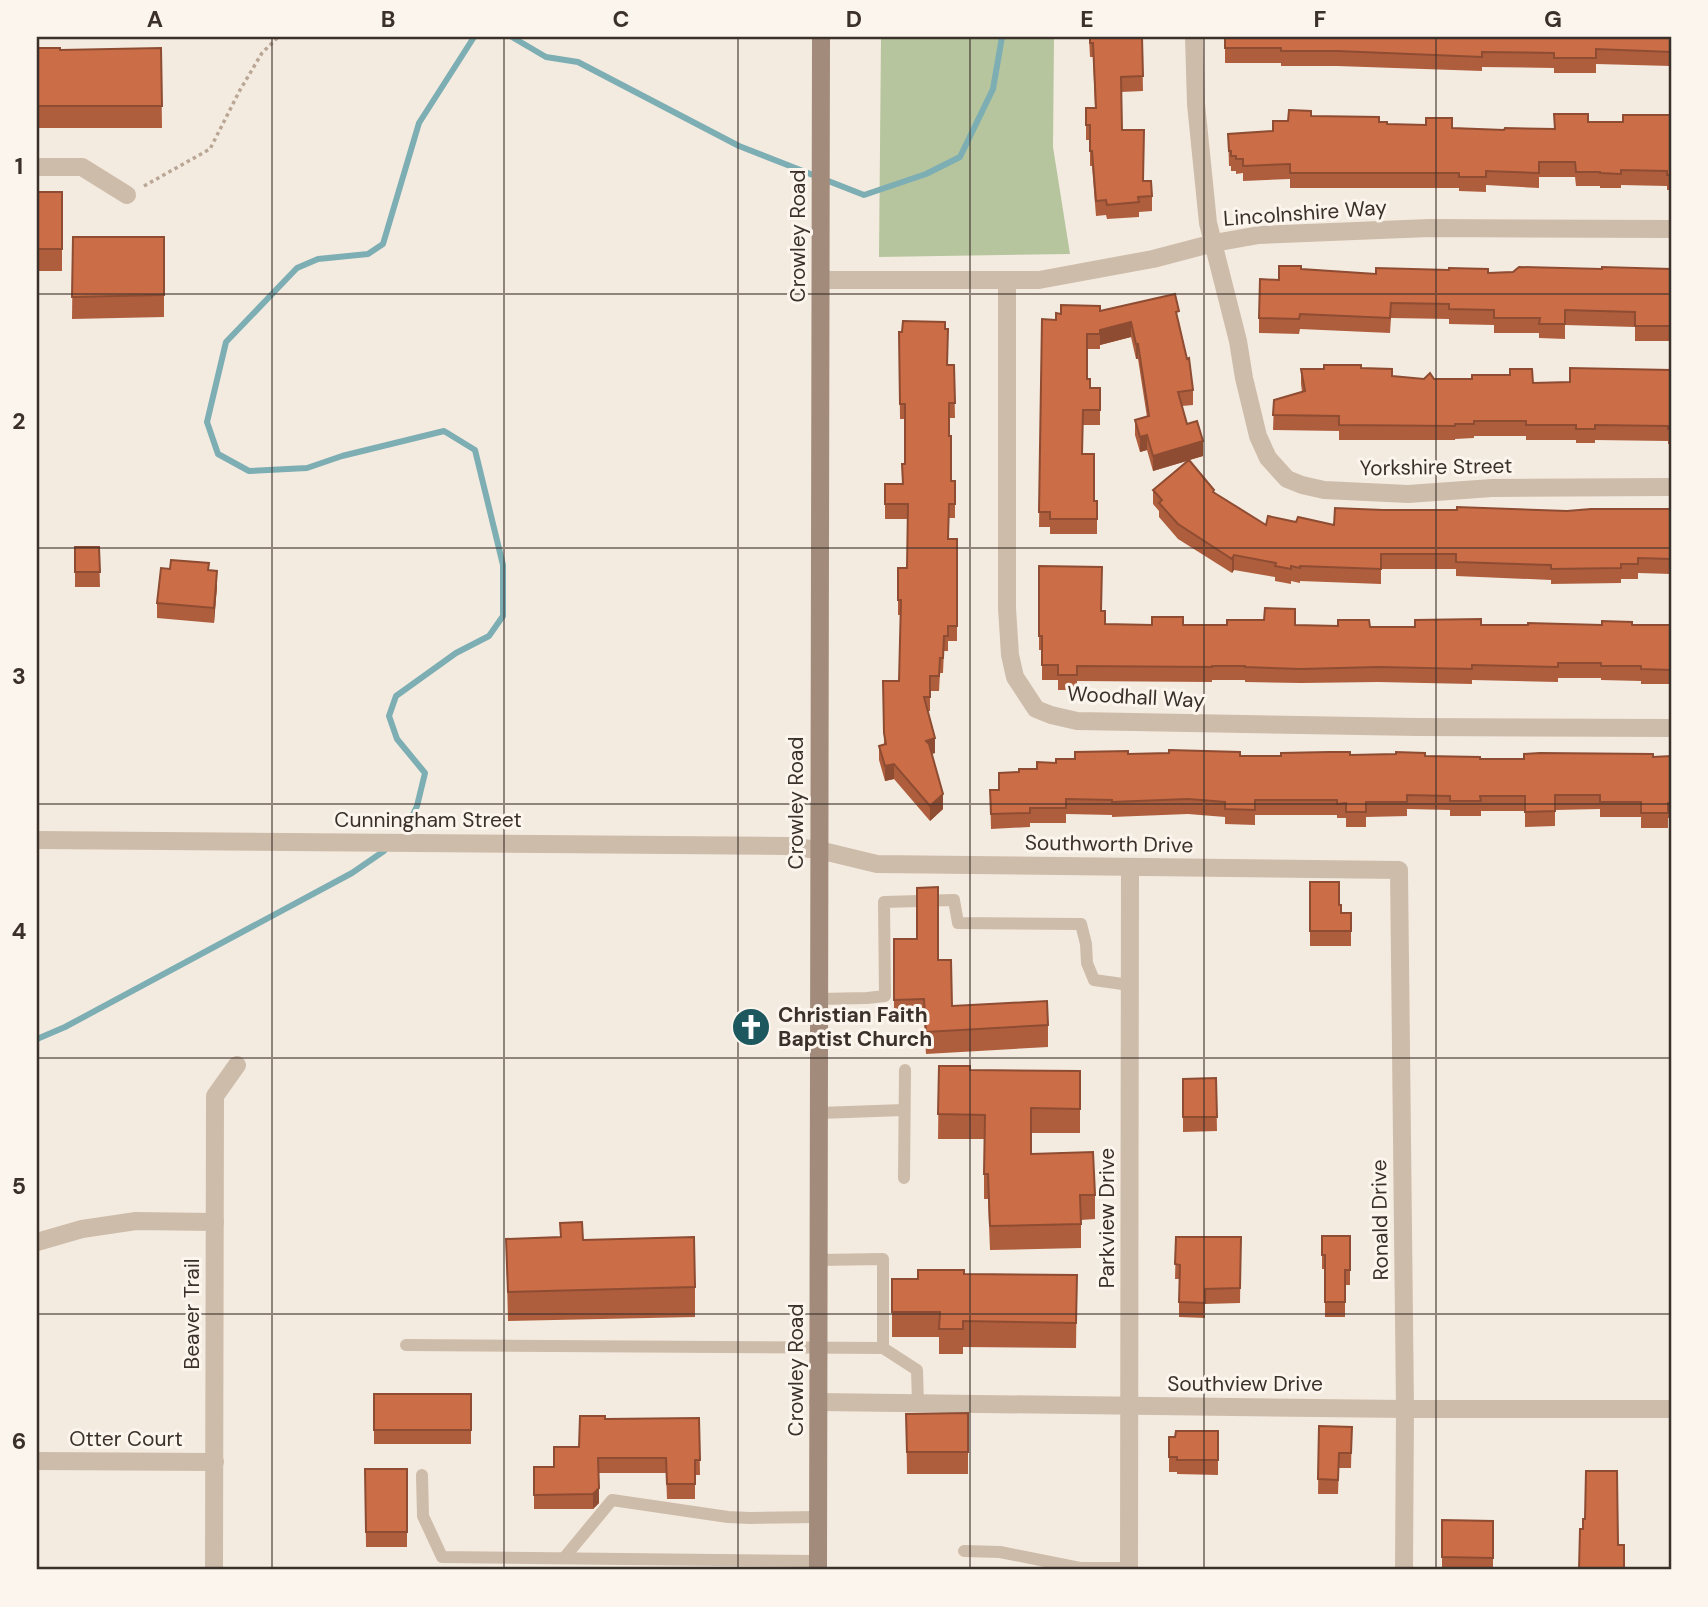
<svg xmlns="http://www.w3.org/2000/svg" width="1708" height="1607" font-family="'DM Sans',sans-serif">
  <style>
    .green { fill: #b6c59e }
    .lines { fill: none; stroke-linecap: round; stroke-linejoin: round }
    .stream { stroke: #7daeb3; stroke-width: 6 }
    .path { stroke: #baa694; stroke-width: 3.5; stroke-dasharray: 3.5 3.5; stroke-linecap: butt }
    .service { stroke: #cebcaa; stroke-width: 12 }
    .minor { stroke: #cebcaa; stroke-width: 18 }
    .secondary { stroke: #a28b7b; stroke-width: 18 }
    .wall { fill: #af5e3d }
    .shaded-wall { fill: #8e4c32 }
    .building { fill: #cb6d47; stroke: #8e4c32; stroke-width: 2 }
    .grid { fill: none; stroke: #3b302a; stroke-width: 2; stroke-opacity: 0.55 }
    .labels { text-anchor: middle; stroke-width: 6; stroke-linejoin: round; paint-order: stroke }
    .street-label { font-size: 21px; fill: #3b302a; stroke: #fbf5ed }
    .poi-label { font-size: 21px; font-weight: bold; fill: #3b302a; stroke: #fbf5ed; text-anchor: start }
    .neatline { fill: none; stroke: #3b302a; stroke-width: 2.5 }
    .grid-label { font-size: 23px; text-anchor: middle; font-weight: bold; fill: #3b302a }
  </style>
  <rect width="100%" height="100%" fill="#f4ebe0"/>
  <path class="green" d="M881,37H1054L1053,147L1070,254L879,257Z"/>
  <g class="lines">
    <g class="stream">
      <path d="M512,37L546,57L578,62L739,146L864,195L926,174L960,157L993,89L1002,37"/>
      <path d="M407,827L417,806L425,773L397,739L389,716L396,696L456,653L489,636L503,616V565L475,450L444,431L342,456L307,468L249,471L218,454L207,422L226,342L297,268L318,259L368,254L383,244L419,123L474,37"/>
      <path d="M37,1039L65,1027L352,873L384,851"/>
    </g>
    <path class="path" d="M144,186L210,149L240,90L262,53L278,37"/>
    <g class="service">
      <path d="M819,999L867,998L885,996L884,902L954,900L958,923L1081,924L1086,944L1087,963L1094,980L1130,985"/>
      <path d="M819,1113L904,1110"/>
      <path d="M904,1178L905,1070"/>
      <path d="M406,1345L883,1348V1259L819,1260"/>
      <path d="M883,1348L917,1370L918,1403"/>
      <path d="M422,1475L423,1516L442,1557L818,1561"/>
      <path d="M964,1551L1000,1552L1080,1568H1129"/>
      <path d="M564,1558L612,1500L728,1517L750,1518L818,1517"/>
    </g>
    <g class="minor">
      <path d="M1194,37L1196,104L1208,223L1238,341L1244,378L1258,436L1268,458L1287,479L1302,485L1324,490L1408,494L1492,488L1671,487"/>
      <path d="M37,167H82L127,195"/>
      <path d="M821,280H1039L1153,259L1214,243L1259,235L1429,228L1671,229"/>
      <path d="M1007,280V608L1010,655L1015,677L1036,709L1051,715L1077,721L1417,727L1671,728"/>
      <path d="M37,840L786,846L819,850L877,864L1399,870L1405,1409L1404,1570"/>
      <path d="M37,1242L82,1229L136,1221L215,1222"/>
      <path d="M818,1402L1405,1409H1671"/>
      <path d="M37,1461L215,1462"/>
      <path d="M214,1570L215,1096L237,1065"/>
      <path d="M1129,1570L1130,867"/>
    </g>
    <path class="secondary" d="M818,1570L821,37"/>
  </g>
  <g class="wall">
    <path d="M1089,37H1142L1143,91L1121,92L1122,130L1143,181L1152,196V211L1139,212V217L1107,219L1106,215L1096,216L1092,166H1090V140H1086V108H1095L1093,57H1090Z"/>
    <path d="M1225,37H1671V66L1596,64V73H1554V68L1482,67V71L1337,66H1281V63H1225Z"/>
    <path d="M37,48L60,50L161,48L162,128H37Z"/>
    <path d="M1671,115V190H1667V186L1621,185V188H1600V186H1576L1575,177H1539V188L1486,185V192L1459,191V188H1290V179L1243,181V173L1236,174V171H1231V166H1229L1228,134L1273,131L1288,121L1311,116L1379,122L1387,124L1452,128L1504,130L1554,129L1588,122H1623Z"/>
    <rect x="37" y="192" width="25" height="79"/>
    <path d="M73,237H164V317L72,319Z"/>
    <path d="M1301,269L1376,274L1671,269V341H1635V327L1565,325V339L1539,338V333H1494V325L1449,324V319L1391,318L1390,333L1300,329L1299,334L1259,333V318L1279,280Z"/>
    <path d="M1100,311L1179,322L1193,390V405L1182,406L1187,424L1203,456L1189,460L1214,493L1266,525L1296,522L1334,525L1383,510L1567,511L1671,509V574L1638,573V579H1621V583L1551,584V580L1456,576V569H1381V584L1300,581V583L1291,581V584L1275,581V577L1234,570L1232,573L1178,539L1159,517V511L1153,504V490L1187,461L1153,471L1147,450L1140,452L1135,435V420L1147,417L1138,359H1136L1131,337L1100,345V349H1087V379L1090,388H1100V425H1083L1082,454L1094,501H1097V534H1050V527H1039L1042,319L1056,320L1061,314Z"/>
    <path d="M945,329L948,365H954L955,418H949L951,481H955V518H949L948,539H957V641H948V651H944L943,673H940L939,691H930V711H928L935,753L932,754L943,809L930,821L894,779L885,781L879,760V746L884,744L883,681H899L901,615H898V568H907L908,519H885V484H902L905,464V419H900L899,347Z"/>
    <path d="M1361,368L1392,376L1424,379L1533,383L1570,382L1671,370V444H1668V441L1595,440V443H1576V440H1526V436H1474V438L1455,439V440H1339V431L1273,430L1274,400L1302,392L1301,384V369Z"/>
    <path d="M75,547H99L100,587H75Z"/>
    <path d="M1039,566L1101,611L1105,624L1295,625L1415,627L1481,625H1671V684H1641V681L1601,680V678H1558V682L1472,680V684L1378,682L1301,683L1245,682V680H1212V682L1077,681V690H1058V680H1042V650H1039Z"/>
    <path d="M209,571L217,586L214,623L157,618V603Z"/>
    <path d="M1128,754L1240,756L1350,755L1425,756L1480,759L1671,756V818H1668V828H1641V817H1600V809L1555,810V826L1525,827V811H1481V816H1450V810L1407,809V816L1366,817V827H1346V818H1337V815H1255V825L1225,824V817L1188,814L1112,817V815L1066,814V823H1030V827L991,829L990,790H999L1037,769L1056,763L1075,759Z"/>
    <path d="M1310,882L1339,905L1341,913H1351V946H1310Z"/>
    <path d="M894,939L938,960L952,1006L1048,1025V1047L926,1054L924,1021L894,1022Z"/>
    <path d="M939,1066L970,1070L1080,1071V1133H1031V1154L1095,1195V1219L1081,1220V1248L990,1250L988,1199H984V1139H938Z"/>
    <path d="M1216,1078L1217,1131L1183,1132V1079Z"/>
    <path d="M560,1223L583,1240L695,1287V1317L508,1321L506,1239L560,1237Z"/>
    <path d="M1322,1236H1350V1285H1345V1317H1325V1269H1322Z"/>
    <path d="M1176,1237H1241L1240,1303L1205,1304V1318L1179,1317V1279H1175Z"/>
    <path d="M964,1274L1077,1275L1076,1348L963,1347V1354H939V1337H892V1279H918Z"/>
    <rect x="374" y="1394" width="97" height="50"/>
    <path d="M968,1413V1474H907L906,1414Z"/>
    <path d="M699,1418L700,1475H695V1499H667L666,1473H598L599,1503L593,1509H534V1467H554L579,1447L605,1419Z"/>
    <path d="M1319,1426L1352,1427L1351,1468H1339L1338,1494H1318Z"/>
    <path d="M1218,1431V1475L1177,1474V1472H1169V1437Z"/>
    <path d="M365,1469H407V1547H366Z"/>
    <path d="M1442,1520L1493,1521V1570H1442Z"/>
  </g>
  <g class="shaded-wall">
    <path d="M1131,322V337L1100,345V330Z"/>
    <rect x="1136" y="344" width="2" height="15"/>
    <path d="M1147,435V450L1140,452V437Z"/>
    <path d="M1203,441V456L1153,471V456Z"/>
    <path d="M1234,555V570L1232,573V559Z"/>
    <path d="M217,571V586L214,623V608Z"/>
    <path d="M935,738V753L926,755V741Z"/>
    <path d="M894,764V779L885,781V766Z"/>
    <path d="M943,794V809L930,821V806Z"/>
    <path d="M599,1488V1503L593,1509V1494Z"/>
  </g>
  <g class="building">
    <path d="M1090,37H1142L1143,76L1121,77L1122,130H1144L1143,181H1151L1152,196L1138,197L1139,202L1107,205L1106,200L1096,201L1092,151H1090V125H1086V108H1096L1093,43H1090Z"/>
    <path d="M1225,37H1671V52L1596,49V58H1554V53L1482,52V57L1337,51H1281V48H1225Z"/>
    <path d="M37,48H60V50L161,48L162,106H37Z"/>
    <path d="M1289,110L1311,111V116L1379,117V122H1387V124L1426,125V118H1452V128L1504,130L1505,128L1555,129L1554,114H1588V122H1623V115H1671V175H1667V171L1621,170V174L1600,173V172H1576L1575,162H1539V173L1486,171V177H1459V173H1290V164L1243,166V159H1236V156H1231V151H1229L1228,134L1273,131V121H1288Z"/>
    <rect x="37" y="192" width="25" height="57"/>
    <path d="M73,237H164V295L72,297Z"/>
    <path d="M1279,266H1301V269L1376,274V268L1449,270V268L1488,269V273L1513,272L1519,267L1602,269V267L1671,269V326H1635V312L1565,310V324H1539L1540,318H1494V310L1449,309V304L1391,303L1390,318L1300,314L1299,319L1259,318L1260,279L1279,280Z"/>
    <path d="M1175,294L1179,311L1176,312L1187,359L1189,358L1193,390L1178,392L1187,424L1197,421L1203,441L1153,456L1147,435L1140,437L1135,420L1149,416L1138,344H1136L1131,322L1100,330V334H1087V379H1090V388H1100V410H1083L1082,454H1094V501H1097V519H1050V512H1039L1042,319L1056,320V313L1061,314V305L1100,306V311Z"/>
    <path d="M903,321L945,322V329H948L947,365H954L955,403H949V436H951V481H955V504H949L948,539H957V626H948V636H944L943,658H940L939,676H930V697H924L935,738L926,741L929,744L943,794L930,806L894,764L885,766L879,746L886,744L884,733L883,681H899L901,600H898V568H907L908,504H885V484H903L902,464H905V404H900L899,332H902Z"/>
    <path d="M1324,365H1361V368L1392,369V376L1424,379L1430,373L1434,379H1472V375H1510V369H1532L1533,383L1570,382V368L1671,370V429H1668V426L1595,425V429H1576V425H1526V421H1474V424H1455V426L1339,425V416L1273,415L1274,400L1305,391L1301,369H1324Z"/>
    <path d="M1189,460L1214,490L1213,492L1266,525L1268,516L1296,522L1298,517L1334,525L1335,508L1383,510H1457V507L1567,511L1591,509H1671V559L1638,558V564H1621V568L1551,569V565L1456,562V554H1381V569L1300,566V568L1291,566V569L1275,566L1276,563L1234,555L1232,559L1178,524L1159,503L1162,500L1153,490Z"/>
    <path d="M75,547H99L100,572H75Z"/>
    <path d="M171,560L209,563L208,570L217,571L214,608L157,603L161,568L170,569Z"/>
    <path d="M1039,566L1102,567L1101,611H1105V624L1152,625V617H1183V625H1227V620H1264L1265,608L1295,609V625L1338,626V620H1369L1370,627H1415V620L1481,619V625H1528V623L1602,625V621L1632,622V625H1671V670L1641,669V666H1601V663H1558V667L1472,665V669L1378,667L1301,669L1245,667V666H1212V667L1077,666V675H1058V665H1042V636H1039Z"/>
    <path d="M1169,750L1240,752V756H1281V753L1329,752H1350V755L1396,754V752L1425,753V756L1480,757V759H1524V754L1540,753L1653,754V757L1671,756V803H1668V813H1641V802H1600V795H1555V811L1525,812V796H1480L1481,801H1450V796L1407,795V802H1366V812H1346V803L1337,804V800H1255V810L1225,809V802L1188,799L1112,802V800L1066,799V808H1030V813L991,814L990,790H999V773L1019,772V769H1037V762L1056,763V759H1075V752L1128,751V754L1169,753Z"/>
    <path d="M1310,882H1339V905H1341V913H1351V931H1310Z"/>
    <path d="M938,887V960H951L952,1006L1047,1001L1048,1025L926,1032L924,999L894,1000V939H917V888Z"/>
    <path d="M939,1066H970V1070L1080,1071V1109L1031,1108V1154L1093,1152L1095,1195H1080L1081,1224L990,1226L988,1174H984L985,1115L938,1114Z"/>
    <path d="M1216,1078L1217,1117H1183V1079Z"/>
    <path d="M582,1222L583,1240L694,1237L695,1287L508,1292L506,1239L561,1237L560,1223Z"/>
    <path d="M1322,1236H1350V1270H1345V1302H1325V1255H1322Z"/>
    <path d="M1176,1237H1241L1240,1288L1205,1289V1303L1179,1302L1180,1265L1175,1264Z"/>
    <path d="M918,1270H964V1274L1077,1275L1076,1323L963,1321V1329H939L940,1312H892V1279H918Z"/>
    <rect x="374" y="1394" width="97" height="36"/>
    <path d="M968,1413V1452H907L906,1414Z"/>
    <path d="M580,1416H605V1419L699,1418L700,1460H695V1484H667L666,1458H598L599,1488L593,1494L534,1495V1467H554V1447H579Z"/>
    <path d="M1319,1426L1352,1427L1351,1453H1339L1338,1480L1318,1479Z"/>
    <path d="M1176,1431H1218V1460H1177V1457H1169V1437H1175Z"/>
    <path d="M365,1469H407V1532H366Z"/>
    <path d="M1586,1471H1617L1618,1545H1624V1570H1579L1580,1529H1583V1519H1585Z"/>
    <path d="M1442,1520L1493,1521V1558L1442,1557Z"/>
  </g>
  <path class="grid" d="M272,37V1570M504,37V1570M738,37V1570M970,37V1570M1204,37V1570M1436,37V1570M37,294H1671M37,548H1671M37,804H1671M37,1058H1671M37,1314H1671"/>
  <defs>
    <symbol id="church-disc" viewBox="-11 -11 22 22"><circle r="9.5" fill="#1d585f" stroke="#fbf5ed"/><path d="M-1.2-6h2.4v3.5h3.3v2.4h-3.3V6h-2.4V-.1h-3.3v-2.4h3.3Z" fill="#fff"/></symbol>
  </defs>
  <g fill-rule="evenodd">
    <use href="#church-disc" x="729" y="1005" width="44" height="44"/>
  </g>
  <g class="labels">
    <g class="street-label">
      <text transform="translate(1305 213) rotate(-4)" y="7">Lincolnshire Way</text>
      <text transform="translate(798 236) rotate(-90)" y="7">Crowley Road</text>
      <text transform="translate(1436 467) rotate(-1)" y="7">Yorkshire Street</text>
      <text transform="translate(1136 697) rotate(3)" y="7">Woodhall Way</text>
      <text transform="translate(796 803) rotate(-90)" y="7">Crowley Road</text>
      <text x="428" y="827">Cunningham Street</text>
      <text transform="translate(1109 844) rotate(1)" y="7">Southworth Drive</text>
      <text transform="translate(1107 1218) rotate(-90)" y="7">Parkview Drive</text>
      <text transform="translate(1380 1220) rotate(-91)" y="7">Ronald Drive</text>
      <text transform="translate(192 1314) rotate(-90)" y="7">Beaver Trail</text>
      <text transform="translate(796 1370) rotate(-90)" y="7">Crowley Road</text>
      <text x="1245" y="1391">Southview Drive</text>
      <text x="126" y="1446">Otter Court</text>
    </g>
    <g class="poi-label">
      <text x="778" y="1022">Christian Faith<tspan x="778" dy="24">Baptist Church</tspan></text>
    </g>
  </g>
  <rect width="1708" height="1607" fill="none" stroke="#fbf5ed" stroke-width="77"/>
  <rect x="38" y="38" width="1632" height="1530" class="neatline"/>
  <g class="grid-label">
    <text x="155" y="27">A</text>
    <text x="388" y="27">B</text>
    <text x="621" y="27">C</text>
    <text x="854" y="27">D</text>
    <text x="1087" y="27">E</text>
    <text x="1320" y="27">F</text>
    <text x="1553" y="27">G</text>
    <text x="19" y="174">1</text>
    <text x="19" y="429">2</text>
    <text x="19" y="684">3</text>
    <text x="19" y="939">4</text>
    <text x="19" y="1194">5</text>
    <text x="19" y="1449">6</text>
  </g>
</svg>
